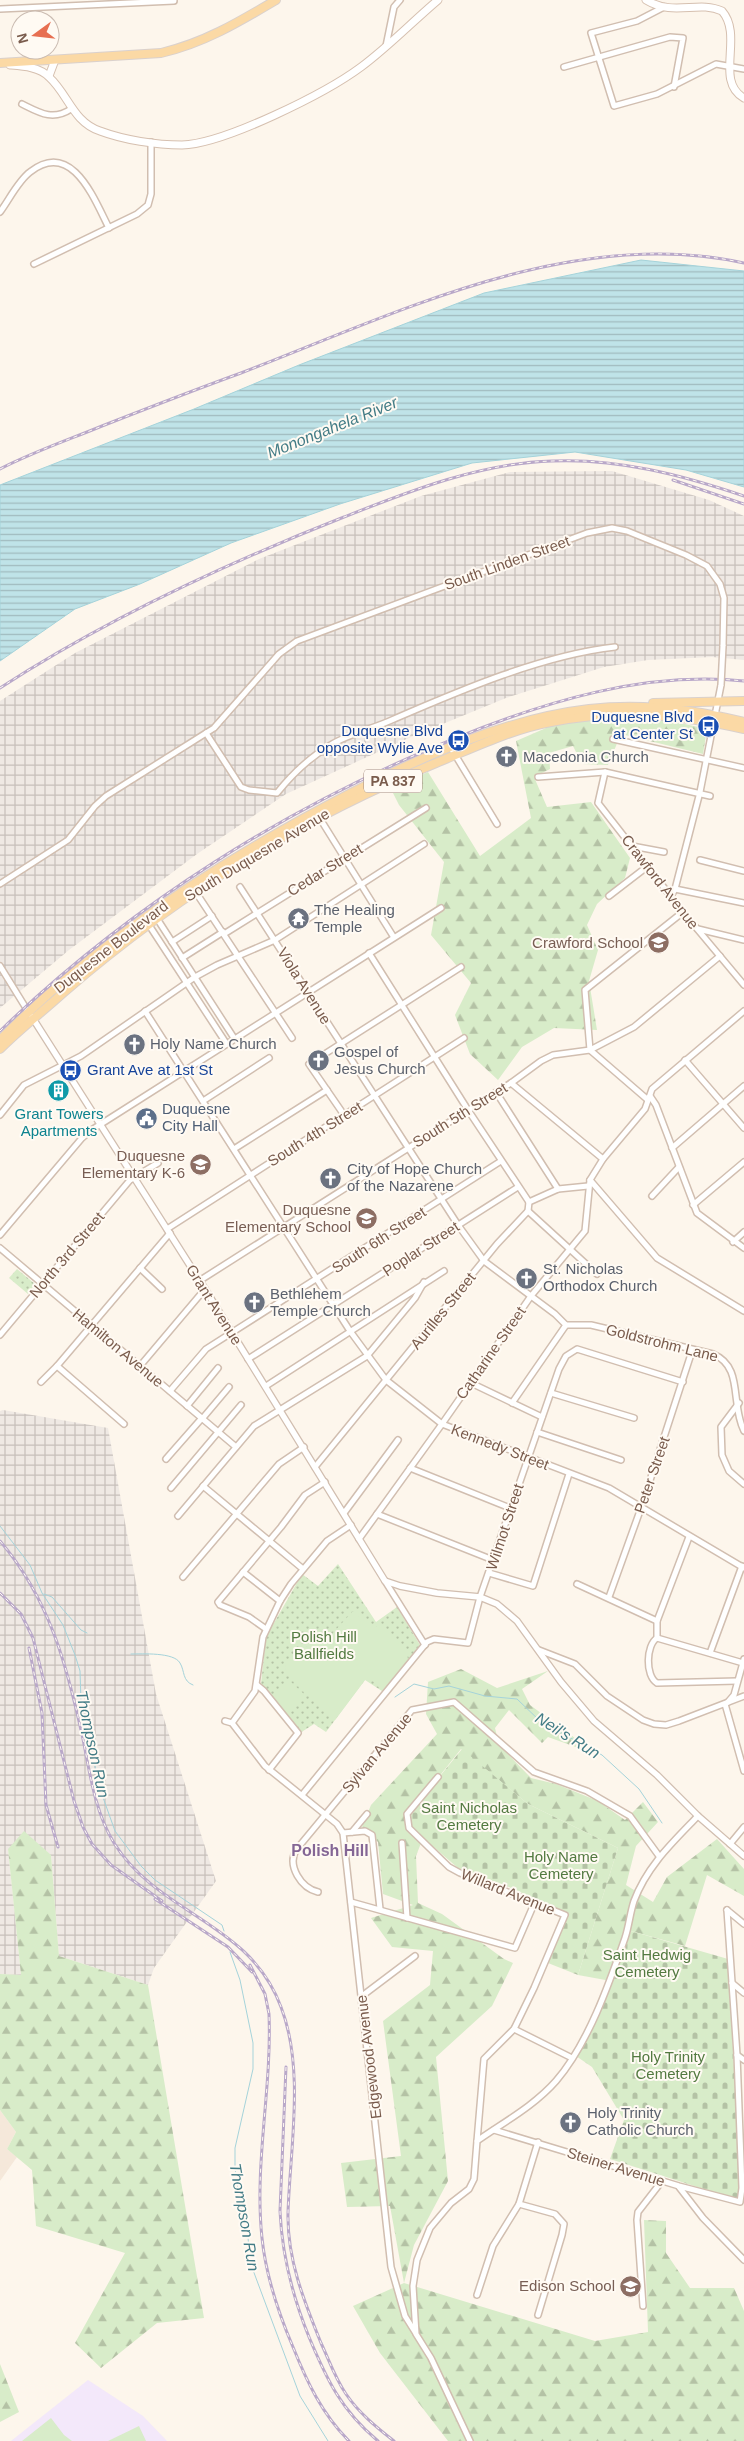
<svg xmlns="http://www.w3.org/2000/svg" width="744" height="2441" font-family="Arial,sans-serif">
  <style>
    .residential { fill: #f5e8da }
    .industrial { fill: url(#industrial-grid) }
    .education { fill: #f3e8fa }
    .grass { fill: url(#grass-dots) }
    .forest { fill: url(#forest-firs) }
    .cemetery { fill: url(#cemetery-stones) }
    .pitch { fill: #d8ecc9 }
    .water { fill: url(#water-rules); stroke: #a5d3da }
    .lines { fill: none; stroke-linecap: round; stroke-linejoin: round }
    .stream { stroke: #a5d3da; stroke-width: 1 }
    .minor-casing { stroke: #d1beb0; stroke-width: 8 }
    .tertiary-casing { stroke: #d1beb0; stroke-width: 8 }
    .secondary-casing { stroke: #d6c0b0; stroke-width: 9 }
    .primary-casing { stroke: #dad1cd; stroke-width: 10 }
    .minor { stroke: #fff; stroke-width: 5 }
    .tertiary { stroke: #fff; stroke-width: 5.5 }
    .secondary { stroke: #fff; stroke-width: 7 }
    .primary { stroke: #fbd9a5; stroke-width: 8 }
    .rail-casing { stroke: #b9a8c9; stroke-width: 3 }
    .rail { stroke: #fffaf3; stroke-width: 1; stroke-dasharray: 4; stroke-linecap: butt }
    .minor-bridge-casing { stroke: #d1beb0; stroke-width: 8; stroke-linecap: butt }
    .minor-bridge { stroke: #fff; stroke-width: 5 }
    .labels { text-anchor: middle; stroke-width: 4; stroke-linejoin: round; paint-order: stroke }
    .shield { fill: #fffaf3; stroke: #a28b7f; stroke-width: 1 }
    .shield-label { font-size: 14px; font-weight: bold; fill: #7a5c4d }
    .street-label { font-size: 15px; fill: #7a5c4d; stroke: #fffaf3 }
    .transit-label { font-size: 15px; fill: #164399; stroke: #fffaf3; text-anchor: end }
    .worship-label { font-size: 15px; fill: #5b616d; stroke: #fffaf3; text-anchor: start }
    .education-label { font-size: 15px; fill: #785e54; stroke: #fffaf3; text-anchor: end }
    .service-label { font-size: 15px; fill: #4e5e75; stroke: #fffaf3; text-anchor: start }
    .culture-label { font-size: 15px; fill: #0d838f; stroke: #fffaf3 }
    .park-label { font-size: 15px; fill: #537a41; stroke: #fffaf3 }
    .water-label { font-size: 16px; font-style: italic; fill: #437c86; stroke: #fffaf3 }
    .neighbourhood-label { font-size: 16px; font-weight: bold; fill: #846695; stroke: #fffaf3 }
  </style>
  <defs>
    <pattern id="industrial-grid" width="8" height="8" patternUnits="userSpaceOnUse" patternTransform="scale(1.25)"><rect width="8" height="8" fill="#efe9e4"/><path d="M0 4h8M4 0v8" fill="none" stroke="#c7c0bb"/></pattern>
    <pattern id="grass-dots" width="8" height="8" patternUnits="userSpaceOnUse" patternTransform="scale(1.25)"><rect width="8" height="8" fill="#d8ecc9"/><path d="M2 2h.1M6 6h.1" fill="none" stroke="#b4c2a5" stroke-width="1.8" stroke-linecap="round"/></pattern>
    <pattern id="forest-firs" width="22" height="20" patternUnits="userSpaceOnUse" patternTransform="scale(1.25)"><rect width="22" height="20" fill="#d8ecc9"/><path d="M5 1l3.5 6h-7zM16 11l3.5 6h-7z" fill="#b4c2a5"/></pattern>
    <pattern id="cemetery-stones" width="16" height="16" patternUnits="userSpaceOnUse" patternTransform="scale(1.25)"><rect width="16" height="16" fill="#d8ecc9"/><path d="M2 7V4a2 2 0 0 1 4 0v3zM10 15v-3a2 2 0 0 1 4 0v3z" fill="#b4c2a5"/></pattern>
    <pattern id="water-rules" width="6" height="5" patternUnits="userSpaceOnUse" patternTransform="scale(1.25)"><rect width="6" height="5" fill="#bfe3e8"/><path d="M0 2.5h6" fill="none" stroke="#a0bbbe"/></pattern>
  </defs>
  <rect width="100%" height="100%" fill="#fdf6ec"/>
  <path class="residential" d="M0,2110L16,2132L7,2149L17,2157L0,2181Z"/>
  <g class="industrial">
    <path d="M612,471L709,500L744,516V660L712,657L648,660L604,667L506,698L411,737L286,794L197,854L69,950L0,1008V701L75,653L259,559L421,496L510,472Z"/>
    <path d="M3,1410L108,1428L156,1694L216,1881L154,1968L148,1985L59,1956L51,1855L8,1849L21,1975L0,1974V1411Z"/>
  </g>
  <path class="education" d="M88,2380L143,2416L167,2441H11Z"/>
  <g class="grass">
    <path d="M17,1269L35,1284L28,1294L9,1278Z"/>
    <path d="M338,1564L376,1622L397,1607L420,1645L413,1658L385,1693L365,1680L326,1732L314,1724L300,1733L261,1684L266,1637L302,1574L318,1586Z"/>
  </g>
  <g class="forest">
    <path d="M602,719L667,720L707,729L703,754L621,734L608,765L582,764L573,746L549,753L550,769L534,777L547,807L591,802L630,858L625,878L597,904L587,925L598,950L589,981L597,1030L554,1028L522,1047L498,1080L470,1054L455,1015L471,983L431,935L444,862L399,805L391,789L428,772L480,856L531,818L516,741L553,725Z"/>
    <path d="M461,1669L497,1688L548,1671L522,1689L530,1705L598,1755L548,1737L542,1743L509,1710L495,1728L499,1745L531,1778L556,1784L598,1801L625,1820L643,1802L658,1822L636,1846L626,1885L653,1902L667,1877L717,1839L744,1869V1896L707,1875L685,1946L631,1931L611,1981L578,1975L618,1848L528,1804L461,1749L410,1813L423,1838L416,1856L418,1903L442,1914L504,1959L513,1963L492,2006L436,2057L448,2181L414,2245L404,2283L595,2341L648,2332L644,2220L666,2221V2253L690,2288H734L744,2311V2441H448L380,2353L353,2306L404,2283L390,2206L347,2207L341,2163L401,2156L383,2021L430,1985L433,1951L392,1947L371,1918L413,1905L383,1894L378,1842L362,1827L371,1805L437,1734L426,1714L428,1682Z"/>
    <path d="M24,1831L51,1855L59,1956L148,1985L204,2318L157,2323L101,2368L75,2343L125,2253L36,2226L32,2170L7,2149L16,2132L0,2110V1974L21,1975L8,1849Z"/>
    <path d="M0,2364L19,2412L0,2422Z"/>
  </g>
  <g class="cemetery">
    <path d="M462,1749L528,1804L618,1848L578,1975L548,1963L568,1914L509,1887L458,1868L415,1831L410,1824V1813Z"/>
    <path d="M631,1931L728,1959L741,2193L738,2200L610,2159L624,2120L592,2067L576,2056L599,2011Z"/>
  </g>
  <g class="pitch">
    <path d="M353,1611L374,1629L378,1625L407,1653L408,1660L380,1688L371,1679L365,1680L335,1720L286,1670L285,1665L327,1629L332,1634Z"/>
    <path d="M290,1681L306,1696L289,1714L273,1699Z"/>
    <path d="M51,2418L64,2435L72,2441H22Z"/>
    <path d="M139,2426L146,2441H108Z"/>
  </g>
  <path class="water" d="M641,260L744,271V487L686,470L575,452L472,463L340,504L231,543L140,584L75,609L0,661V485L194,409L299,365L484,293Z"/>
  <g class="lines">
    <g class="stream">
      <path d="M0,1526L30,1565L42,1593L63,1625L75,1655L80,1671L81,1702L100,1789L115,1831L141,1866L155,1880L222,1925L224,1931"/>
      <path d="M44,1594L52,1597L81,1630L87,1633"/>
      <path d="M131,1654C142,1654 174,1652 180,1663C185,1671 182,1681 193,1685"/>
      <path d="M395,1697L414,1684L434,1689L449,1686L485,1696L517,1699L541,1722L602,1755L639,1789L662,1823"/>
      <path d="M230,1952L240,1980L253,2043V2069L235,2148V2168L240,2205L247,2225L250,2262L300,2396L328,2441"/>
    </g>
    <defs>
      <g id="minor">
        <path d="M664,7L637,21L591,33L614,106L657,94L716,64L744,69"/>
        <path d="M0,9L174,1"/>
        <path d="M386,46L394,7L400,0"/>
        <path d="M564,67L670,37L683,38L674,87"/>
        <path d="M22,104C40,113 53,121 71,109"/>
        <path d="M0,212C9,200 18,181 30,172C72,139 94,199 109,228"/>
        <path d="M34,264L137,214L148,205L151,194V142"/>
        <path d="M206,733L241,787L249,790L277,793C293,773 311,756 334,743C352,733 375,728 394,719C461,690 543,655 615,647"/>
        <path d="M613,739L744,768"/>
        <path d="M451,748L497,824"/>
        <path d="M605,772L598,803L683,912L744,985"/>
        <path d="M538,777L605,772L710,796"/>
        <path d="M319,817L393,936"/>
        <path d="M632,846L664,852"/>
        <path d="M700,860L744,871"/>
        <path d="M0,884L68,840L95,806L106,796L214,728L279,654L297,641L587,533L612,528L627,531L686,555L707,566L720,584L724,598L723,646"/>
        <path d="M240,887L458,1225L484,1261L555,1314L566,1325H591L713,1354C744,1367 730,1403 744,1431"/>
        <path d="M675,889L744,903"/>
        <path d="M195,891L292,1038"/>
        <path d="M609,896L648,866"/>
        <path d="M671,896L675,889L700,792L721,685"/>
        <path d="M156,917L234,1038"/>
        <path d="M147,922L226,1043"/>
        <path d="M698,929L744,940"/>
        <path d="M224,934L426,808"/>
        <path d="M172,942L212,916"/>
        <path d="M369,953L468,1110L529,1202"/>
        <path d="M182,958L223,932"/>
        <path d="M0,966L29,1013"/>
        <path d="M145,1011L350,1331L386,1380L442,1424L609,1488L744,1568"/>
        <path d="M685,1060L744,1128"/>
        <path d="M511,1083L603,1159"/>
        <path d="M496,1092L558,1189"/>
        <path d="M650,1096L656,1105L697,1213L744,1248"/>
        <path d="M648,1100L590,1050L585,990L683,912"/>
        <path d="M203,1101L269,1058"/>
        <path d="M0,1115L24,1085L81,1056L195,977L217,965L275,940L424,844"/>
        <path d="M344,1115L309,1064L461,967"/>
        <path d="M672,1148L744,1086"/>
        <path d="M234,1149L327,1090"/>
        <path d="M590,1180L657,1258L744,1311"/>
        <path d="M652,1196L679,1167"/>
        <path d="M693,1205L744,1162"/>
        <path d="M528,1211L597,1274"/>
        <path d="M167,1229L464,1038"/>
        <path d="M0,1235L82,1138L90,1131L441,908"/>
        <path d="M733,1242L744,1232"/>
        <path d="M0,1248L236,1447"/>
        <path d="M140,1268L162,1289"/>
        <path d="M199,1281L511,1083L541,1061L553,1055L590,1050L634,1027L720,956"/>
        <path d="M0,1335L130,1180L158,1163"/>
        <path d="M248,1359L518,1187"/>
        <path d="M57,1366L124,1424"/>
        <path d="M140,1366L205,1289"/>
        <path d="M41,1382L57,1366L170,1233"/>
        <path d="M471,1383L542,1417"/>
        <path d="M266,1386L444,1271"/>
        <path d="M170,1391L206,1349L501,1161"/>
        <path d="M551,1393L634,1418"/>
        <path d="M512,1403L566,1325"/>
        <path d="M739,1403L721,1427L722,1455L729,1471L744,1484"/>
        <path d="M187,1406L218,1368"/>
        <path d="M202,1419L229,1387"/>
        <path d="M537,1432L621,1460"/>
        <path d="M166,1459L202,1418"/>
        <path d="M315,1467L497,1244L528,1211L529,1202L558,1189L588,1186"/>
        <path d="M410,1468L510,1508"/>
        <path d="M203,1486L303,1569"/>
        <path d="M171,1488L241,1405"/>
        <path d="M344,1513L398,1440"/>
        <path d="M377,1514L493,1560"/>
        <path d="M178,1516L254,1426L367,1356L415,1298L424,1282"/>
        <path d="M359,1539L442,1424L531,1296L585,1231L590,1180L603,1159L645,1109L652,1089L744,1011"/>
        <path d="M243,1572L280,1601"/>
        <path d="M489,1573L533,1586L569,1474"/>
        <path d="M183,1577L279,1464L304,1447"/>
        <path d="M385,1581L425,1645"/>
        <path d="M577,1584L657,1621"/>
        <path d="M609,1597L641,1508L692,1351"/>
        <path d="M266,1629L249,1617L220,1605L218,1602L281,1527L305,1495L325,1482"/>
        <path d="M657,1638C646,1645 645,1676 657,1683L737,1681"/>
        <path d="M657,1638V1621L689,1537"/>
        <path d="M657,1638L743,1663"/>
        <path d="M539,1650L575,1664L607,1696L643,1720L654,1724L666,1725L679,1721L744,1696"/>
        <path d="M710,1653L742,1566"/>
        <path d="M257,1685L264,1691L298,1733L269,1770"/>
        <path d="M728,1702L734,1695L744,1659"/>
        <path d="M725,1704L744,1771"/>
        <path d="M225,1721L232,1723L265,1766L337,1824L343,1833L391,2267L405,2316L415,2332"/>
        <path d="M232,1723L255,1691L263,1637L280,1601L291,1584L327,1541L351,1525"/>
        <path d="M438,1777L407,1814L409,1828L449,1867L460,1873L565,1915L534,1988L514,2029L484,2059L477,2141"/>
        <path d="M302,1795L427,1642L434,1639L468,1643L480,1597L559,1369L566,1356L577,1349L683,1382"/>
        <path d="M352,1832L367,1814"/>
        <path d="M343,1833L365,1831L372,1835L380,1909"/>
        <path d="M402,1843L407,1918"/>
        <path d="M730,1844L744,1827"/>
        <path d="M318,1892C301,1888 287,1866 296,1850L412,1710L454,1702L534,1772L587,1791L630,1816L659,1856"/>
        <path d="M351,1902L515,1948L534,1904"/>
        <path d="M727,1910L744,1924"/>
        <path d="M732,1983L744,1993"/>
        <path d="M362,1996L415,1956"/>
        <path d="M514,2029L572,2058"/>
        <path d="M737,2055L744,2060"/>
        <path d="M494,2130L679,2186L740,2202L742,2188L737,2055L727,1910"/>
        <path d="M679,2187L703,2218L744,2260"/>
        <path d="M519,2204L555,2214L564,2224L562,2235L538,2315"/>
        <path d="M477,2295L493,2246L519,2204L538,2142"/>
        <path d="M643,2306L637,2220L638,2212L662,2181"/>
        <path d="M470,2441L431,2358L416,2334L413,2286L417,2260L430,2228L451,2203L469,2189L474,2179L477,2141C504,2122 534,2106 556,2081C588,2044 609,1984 625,1938C629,1926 630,1913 634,1901C647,1866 673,1842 698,1816"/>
      </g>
      <path id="tertiary" d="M32,1017L205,1289C265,1387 325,1484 385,1581L400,1586L437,1593L480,1597L497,1604L517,1621L561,1682L594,1721L657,1775L698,1816L744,1856"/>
      <g id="secondary">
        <path d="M646,0C674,17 698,0 722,11C744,36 714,81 744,98"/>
        <path d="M10,65C23,66 40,67 49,77C68,94 73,122 100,131C124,140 156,145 182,145C224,144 326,93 361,67C388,47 412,22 438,0"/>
        <path d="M49,76L55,60"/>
      </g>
      <g id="primary">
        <path d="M0,63L161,53C204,43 239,22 276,0"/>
        <path d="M653,703L744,701"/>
        <path d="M0,1040C98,940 227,857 351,793C426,755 505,719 589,709C641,703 693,709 744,722"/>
        <path d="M0,1049C20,1029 42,1012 63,993C175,896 299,819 436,763C473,748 512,729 551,722C620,709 676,714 744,729"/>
      </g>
    </defs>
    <use href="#minor" class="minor-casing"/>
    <use href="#tertiary" class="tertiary-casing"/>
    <use href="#secondary" class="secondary-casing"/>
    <use href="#primary" class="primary-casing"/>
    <use href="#minor" class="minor"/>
    <use href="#tertiary" class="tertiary"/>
    <use href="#secondary" class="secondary"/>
    <use href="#primary" class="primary"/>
    <defs>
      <g id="rail">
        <path d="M0,469C33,452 68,440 102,426C148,408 194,390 241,373C397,313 573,225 744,263"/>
        <path d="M673,480L744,504"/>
        <path d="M0,688C105,620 227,563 344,517C410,491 480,463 552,461C617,458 682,475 744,496"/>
        <path d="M0,1031C130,905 289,805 456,738C547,701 645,671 744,681"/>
        <path d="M0,1541C50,1600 67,1666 83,1739C90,1774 95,1812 114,1843C159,1915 250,1922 281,2007C305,2069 290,2148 288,2213C287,2259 304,2301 321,2343C329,2360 335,2378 346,2394C359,2413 376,2427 394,2441"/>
        <path d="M0,1593L21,1614L33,1638L74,1801L83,1827L92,1844L111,1865L162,1901"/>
        <path d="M29,1648L42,1713L46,1805L58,1847"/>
        <path d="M155,1899L228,1947L252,1972"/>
        <path d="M250,1965L265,1994L269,2014C272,2089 254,2164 262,2238C266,2277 278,2312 293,2347C307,2382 322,2414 349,2441"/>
        <path d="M286,2067L280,2211C282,2256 292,2295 309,2337C327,2380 341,2410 378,2441"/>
      </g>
    </defs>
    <use href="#rail" class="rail-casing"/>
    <use href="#rail" class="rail"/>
    <defs>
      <path id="minor-bridge" d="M721,685L723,646"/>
    </defs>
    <use href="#minor-bridge" class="minor-bridge-casing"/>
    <use href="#minor-bridge" class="minor-bridge"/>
  </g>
  <defs>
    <symbol id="bus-disc" viewBox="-11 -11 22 22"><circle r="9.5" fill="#1a4fb4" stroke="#fffaf3"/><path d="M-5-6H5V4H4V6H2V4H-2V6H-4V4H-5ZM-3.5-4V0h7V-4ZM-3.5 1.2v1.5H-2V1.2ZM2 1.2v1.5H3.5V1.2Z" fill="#fff"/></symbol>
    <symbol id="church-disc" viewBox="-11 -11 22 22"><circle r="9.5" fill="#6b7280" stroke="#fffaf3"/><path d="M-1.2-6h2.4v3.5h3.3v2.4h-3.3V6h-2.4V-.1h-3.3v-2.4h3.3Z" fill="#fff"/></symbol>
    <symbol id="temple-disc" viewBox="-11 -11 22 22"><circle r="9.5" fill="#6b7280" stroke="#fffaf3"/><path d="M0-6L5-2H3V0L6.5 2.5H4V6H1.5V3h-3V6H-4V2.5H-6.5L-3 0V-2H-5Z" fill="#fff"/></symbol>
    <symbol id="school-disc" viewBox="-11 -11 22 22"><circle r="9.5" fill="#8d6e63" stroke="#fffaf3"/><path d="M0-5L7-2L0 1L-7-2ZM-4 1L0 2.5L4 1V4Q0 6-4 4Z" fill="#fff"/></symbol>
    <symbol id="building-disc" viewBox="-11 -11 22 22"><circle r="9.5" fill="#0f9aa8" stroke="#fffaf3"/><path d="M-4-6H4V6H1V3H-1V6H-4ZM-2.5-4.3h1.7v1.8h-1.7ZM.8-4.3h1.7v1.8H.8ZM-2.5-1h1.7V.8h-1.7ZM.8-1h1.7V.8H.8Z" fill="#fff"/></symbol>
    <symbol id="civic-disc" viewBox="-11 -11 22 22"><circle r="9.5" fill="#5c6f8a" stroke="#fffaf3"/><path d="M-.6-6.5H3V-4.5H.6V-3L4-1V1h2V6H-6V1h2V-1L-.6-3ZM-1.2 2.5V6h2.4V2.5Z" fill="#fff"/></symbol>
  </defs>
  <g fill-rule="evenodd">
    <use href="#bus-disc" x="696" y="714" width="25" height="25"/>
    <use href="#bus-disc" x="446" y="728" width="25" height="25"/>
    <use href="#church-disc" x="494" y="744" width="25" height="25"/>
    <use href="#temple-disc" x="286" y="906" width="25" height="25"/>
    <use href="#school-disc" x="646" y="930" width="25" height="25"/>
    <use href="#church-disc" x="122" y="1032" width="25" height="25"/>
    <use href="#church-disc" x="306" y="1048" width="25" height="25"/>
    <use href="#bus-disc" x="58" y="1058" width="25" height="25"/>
    <use href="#building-disc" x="46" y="1078" width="25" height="25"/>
    <use href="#civic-disc" x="134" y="1106" width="25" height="25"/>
    <use href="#school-disc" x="188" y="1152" width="25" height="25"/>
    <use href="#church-disc" x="318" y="1166" width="25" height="25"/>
    <use href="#school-disc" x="354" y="1206" width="25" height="25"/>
    <use href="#church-disc" x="514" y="1266" width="25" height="25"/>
    <use href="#church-disc" x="242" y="1290" width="25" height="25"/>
    <use href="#church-disc" x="558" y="2110" width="25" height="25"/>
    <use href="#school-disc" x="618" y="2274" width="25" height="25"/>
  </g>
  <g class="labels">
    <rect class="shield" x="364" y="769.5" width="58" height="23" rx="4"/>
    <g class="shield-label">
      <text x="393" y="786">PA 837</text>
    </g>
    <g class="street-label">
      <text transform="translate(507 563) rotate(-20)" y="5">South Linden Street</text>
      <text transform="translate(257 855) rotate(-31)" y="5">South Duquesne Avenue</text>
      <text transform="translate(325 870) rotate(-32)" y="5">Cedar Street</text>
      <text transform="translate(660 882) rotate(52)" y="5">Crawford Avenue</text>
      <text transform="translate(111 947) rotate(-38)" y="5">Duquesne Boulevard</text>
      <text transform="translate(304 986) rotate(58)" y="5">Viola Avenue</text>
      <text transform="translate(460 1115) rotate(-32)" y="5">South 5th Street</text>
      <text transform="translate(315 1134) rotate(-32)" y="5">South 4th Street</text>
      <text transform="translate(379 1240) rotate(-33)" y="5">South 6th Street</text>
      <text transform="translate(421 1249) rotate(-33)" y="5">Poplar Street</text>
      <text transform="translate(67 1255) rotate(-50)" y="5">North 3rd Street</text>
      <text transform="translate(214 1305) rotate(58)" y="5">Grant Avenue</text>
      <text transform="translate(443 1311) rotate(-51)" y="5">Aurilles Street</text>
      <text transform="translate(662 1343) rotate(14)" y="5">Goldstrohm Lane</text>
      <text transform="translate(118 1348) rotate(40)" y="5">Hamilton Avenue</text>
      <text transform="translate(491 1353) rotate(-55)" y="5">Catharine Street</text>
      <text transform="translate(500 1447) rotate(21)" y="5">Kennedy Street</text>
      <text transform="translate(652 1475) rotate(-71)" y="5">Peter Street</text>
      <text transform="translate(505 1527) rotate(-72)" y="5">Wilmot Street</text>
      <text transform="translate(377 1753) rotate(-50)" y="5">Sylvan Avenue</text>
      <text transform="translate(508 1892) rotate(22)" y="5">Willard Avenue</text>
      <text transform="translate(369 2057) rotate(-97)" y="5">Edgewood Avenue</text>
      <text transform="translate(616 2167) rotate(17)" y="5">Steiner Avenue</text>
    </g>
    <g class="transit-label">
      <text x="693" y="722">Duquesne Blvd<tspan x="693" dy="17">at Center St</tspan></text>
      <text x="443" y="736">Duquesne Blvd<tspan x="443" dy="17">opposite Wylie Ave</tspan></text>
      <text x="87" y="1075" text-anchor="start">Grant Ave at 1st St</text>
    </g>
    <g class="worship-label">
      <text x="523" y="762">Macedonia Church</text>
      <text x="314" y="915">The Healing<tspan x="314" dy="17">Temple</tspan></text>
      <text x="150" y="1049">Holy Name Church</text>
      <text x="334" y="1057">Gospel of<tspan x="334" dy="17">Jesus Church</tspan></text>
      <text x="347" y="1174">City of Hope Church<tspan x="347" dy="17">of the Nazarene</tspan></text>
      <text x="543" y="1274">St. Nicholas<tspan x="543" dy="17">Orthodox Church</tspan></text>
      <text x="270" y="1299">Bethlehem<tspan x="270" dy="17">Temple Church</tspan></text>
      <text x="587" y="2118">Holy Trinity<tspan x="587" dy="17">Catholic Church</tspan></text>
    </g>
    <g class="education-label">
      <text x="643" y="948">Crawford School</text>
      <text x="185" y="1161">Duquesne<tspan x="185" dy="17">Elementary K-6</tspan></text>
      <text x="351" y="1215">Duquesne<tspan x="351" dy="17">Elementary School</tspan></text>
      <text x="615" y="2291">Edison School</text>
    </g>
    <g class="service-label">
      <text x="162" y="1114">Duquesne<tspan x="162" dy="17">City Hall</tspan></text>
    </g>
    <g class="culture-label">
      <text x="59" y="1119">Grant Towers<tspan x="59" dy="17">Apartments</tspan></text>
    </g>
    <g class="park-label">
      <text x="324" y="1642">Polish Hill<tspan x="324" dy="17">Ballfields</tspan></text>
      <text x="469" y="1813">Saint Nicholas<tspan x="469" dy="17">Cemetery</tspan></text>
      <text x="561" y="1862">Holy Name<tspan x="561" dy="17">Cemetery</tspan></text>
      <text x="647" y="1960">Saint Hedwig<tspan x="647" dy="17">Cemetery</tspan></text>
      <text x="668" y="2062">Holy Trinity<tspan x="668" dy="17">Cemetery</tspan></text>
    </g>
    <g class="water-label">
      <text transform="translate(332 427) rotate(-22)" y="6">Monongahela River</text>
      <text transform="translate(568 1735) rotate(32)" y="6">Neil's Run</text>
      <text transform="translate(93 1744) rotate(78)" y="6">Thompson Run</text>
      <text transform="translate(245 2217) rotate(80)" y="6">Thompson Run</text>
    </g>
    <g class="neighbourhood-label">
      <text x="330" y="1856">Polish Hill</text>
    </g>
  </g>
  <g transform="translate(35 35) rotate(255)"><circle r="24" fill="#fffaf3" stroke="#cabbb1"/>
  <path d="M0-4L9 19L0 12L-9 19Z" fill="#e76f51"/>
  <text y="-8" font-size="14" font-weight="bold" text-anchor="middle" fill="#7a5c4d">N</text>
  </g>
</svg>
